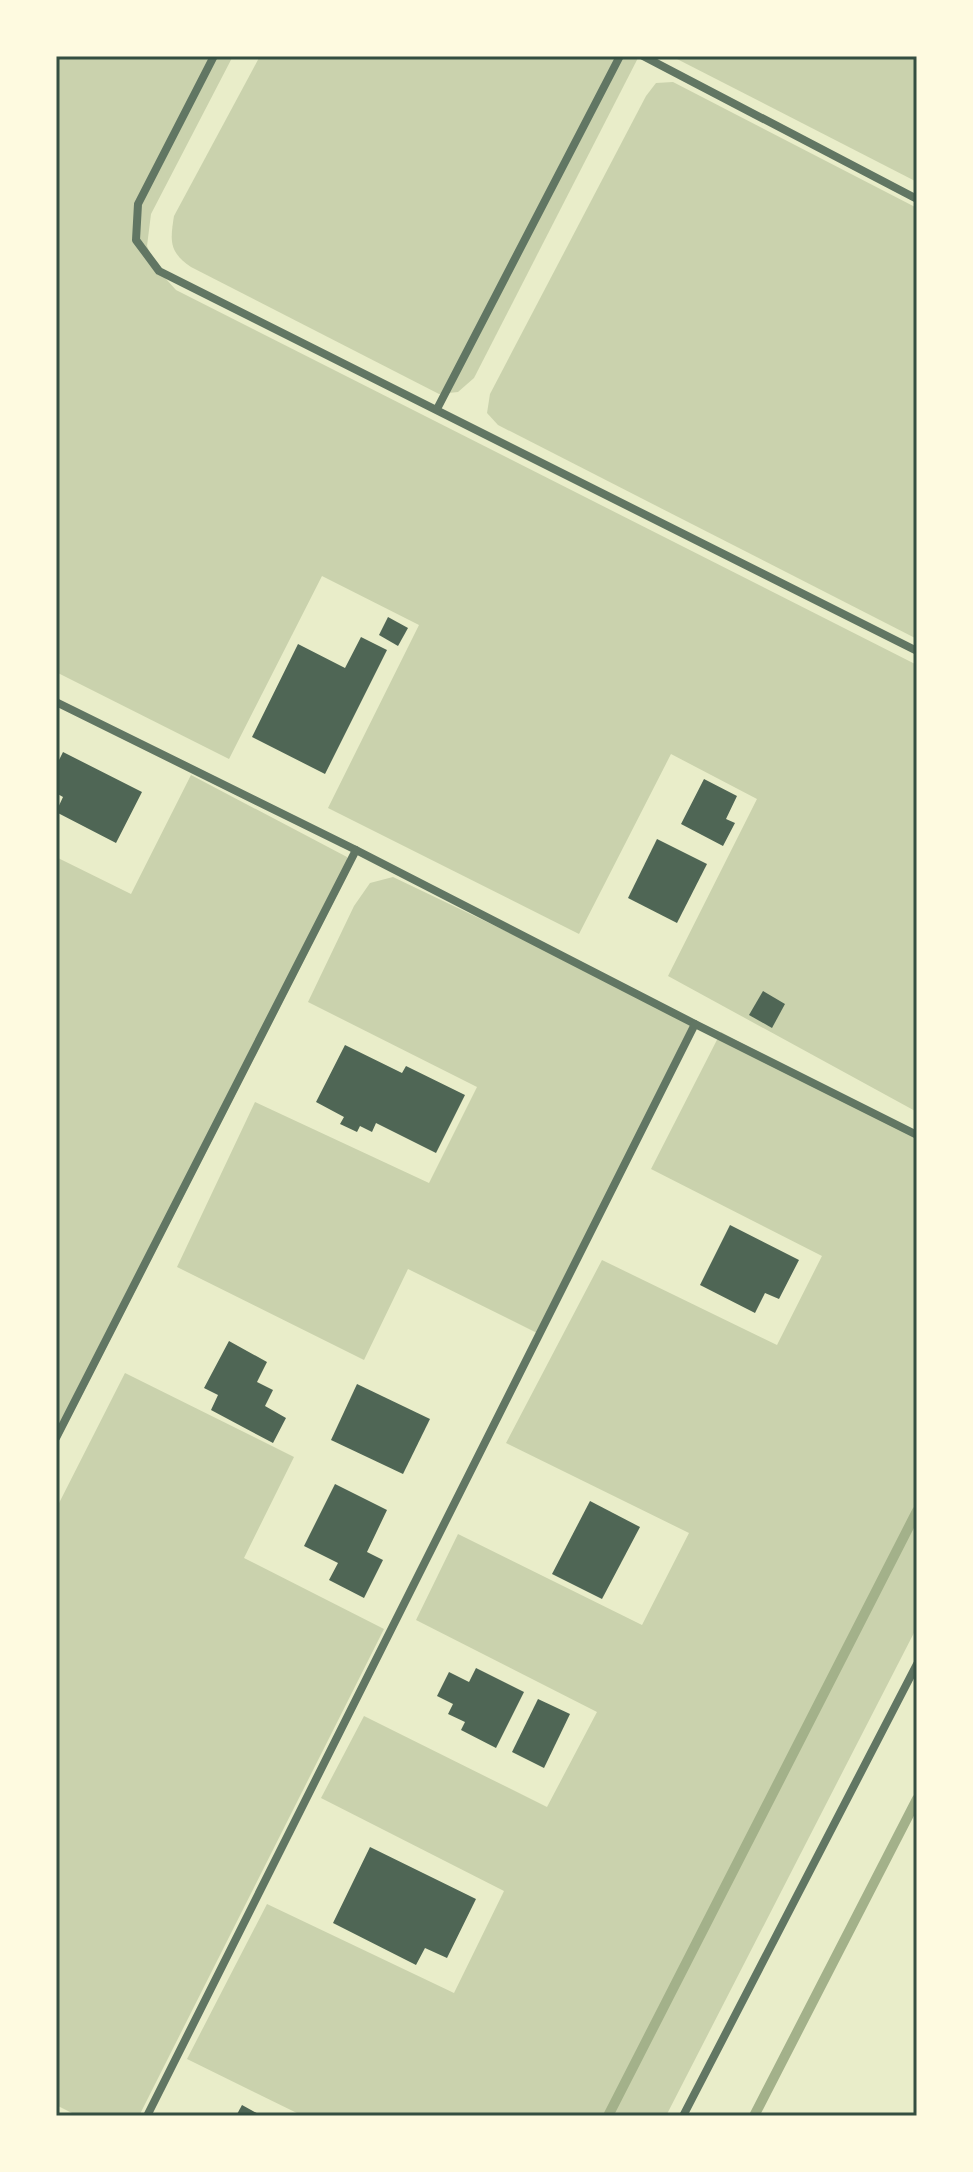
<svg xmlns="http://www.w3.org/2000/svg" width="973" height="2172" font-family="Lora,serif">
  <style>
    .green { fill: #cad2ad }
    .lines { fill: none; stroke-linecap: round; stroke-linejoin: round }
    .stream { stroke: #a3b18a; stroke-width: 10 }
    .building { fill: #4f6655 }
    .minor { stroke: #617663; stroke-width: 8 }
    .neatline { fill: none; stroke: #344e41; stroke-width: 3 }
  </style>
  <rect width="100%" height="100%" fill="#e9edc9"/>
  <g class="green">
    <path d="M59,56H233L151,214L147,246L156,268L176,290L917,665V1112L668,976L757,799L671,754L579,934L328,808L419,625L322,576L229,759L56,672V62Z"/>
    <path d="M260,56H639L474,378L458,392L439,394L191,267C169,252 170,241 174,216Z"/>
    <path d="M677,56H917V182L677,59Z"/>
    <path d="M673,82L917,208V639L498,425L487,413L490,394L646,96L656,83Z"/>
    <path d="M191,775L347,857L348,874L56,1446V857L131,894Z"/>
    <path d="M393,877L698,1023L539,1334L408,1269L364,1360L177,1267L255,1102L429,1183L477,1087L308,1002L354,906L370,883Z"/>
    <path d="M721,1032L917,1139V1627L666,2116H303L187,2059L267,1904L454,1993L504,1891L321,1798L364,1716L547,1807L597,1712L416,1620L458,1534L642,1625L689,1533L506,1443L602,1260L777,1345L822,1256L651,1169Z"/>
    <path d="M125,1373L294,1457L244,1558L384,1629L139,2116H78L56,2105V1509Z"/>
  </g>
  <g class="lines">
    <g class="stream">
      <path d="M608,2116L917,1511"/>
      <path d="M754,2116L917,1799"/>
    </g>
  </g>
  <g class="building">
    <path d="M388,617L408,628L398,646L379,635Z"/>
    <path d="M361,637L387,650L325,774L252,737L298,644L345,668Z"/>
    <path d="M63,752L142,792L116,843L56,812L63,797L56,793V766Z"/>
    <path d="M704,779L737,796L726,819L735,823L723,846L681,824Z"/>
    <path d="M657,839L707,864L677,923L628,898Z"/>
    <path d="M763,991L785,1004L772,1028L749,1015Z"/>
    <path d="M345,1045L402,1073L406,1066L465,1095L436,1153L376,1123L372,1132L360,1126L357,1132L340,1124L344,1117L316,1102Z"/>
    <path d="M730,1225L799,1260L779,1299L765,1293L755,1313L700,1285Z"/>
    <path d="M229,1341L267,1362L257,1382L273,1390L265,1406L286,1418L273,1443L211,1410L218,1395L204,1388Z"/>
    <path d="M357,1384L430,1419L403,1474L331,1440Z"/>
    <path d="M335,1484L387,1510L367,1552L383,1560L364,1598L329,1580L338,1563L304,1546Z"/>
    <path d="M590,1501L640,1527L602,1599L552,1574Z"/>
    <path d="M476,1668L524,1692L496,1748L461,1730L465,1722L448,1714L453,1704L437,1696L449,1672L469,1682Z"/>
    <path d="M538,1699L570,1714L544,1768L512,1752Z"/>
    <path d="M370,1847L476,1899L447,1958L425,1948L416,1965L333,1923Z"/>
    <path d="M242,2105L262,2116H236Z"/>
  </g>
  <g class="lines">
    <g class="minor">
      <path d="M214,56L138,204L136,240L159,271L917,651"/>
      <path d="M643,56L917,199"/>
      <path d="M437,409L620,56"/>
      <path d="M56,702L356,850L695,1024L917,1135"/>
      <path d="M56,1438L356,850"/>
      <path d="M147,2116L695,1024"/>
      <path d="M683,2116L917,1664"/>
    </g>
  </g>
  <rect width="973" height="2172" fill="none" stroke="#fefae0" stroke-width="116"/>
  <rect x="58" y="58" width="857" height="2056" class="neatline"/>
</svg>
